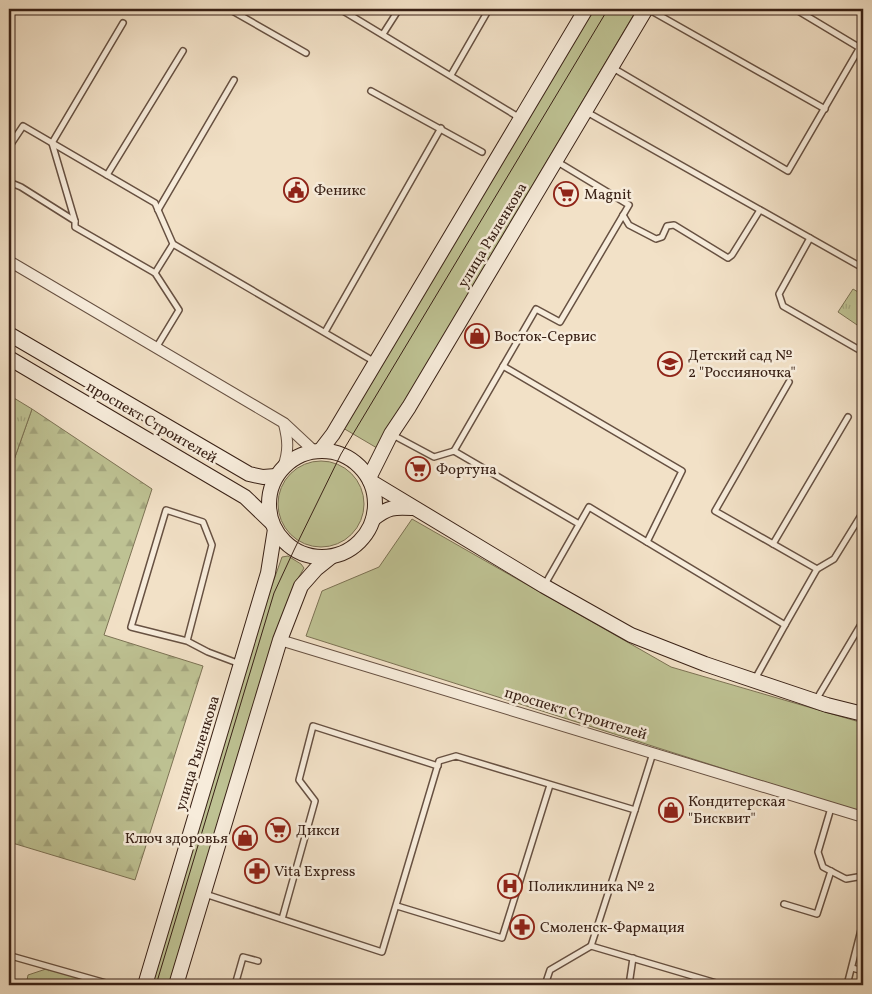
<svg xmlns="http://www.w3.org/2000/svg" width="872" height="994" font-family="Vollkorn,serif">
  <style>
    .grass { fill: #bec293; stroke: #7c7254 }
    .forest { fill: url(#forest-firs); stroke: #7c7254 }
    .park { fill: url(#park-tufts); stroke: #7c7254 }
    .lines { fill: none; stroke-linecap: round; stroke-linejoin: round }
    .lane-casing { stroke: #675142; stroke-width: 8 }
    .street-casing { stroke: #675142; stroke-width: 12 }
    .secondary-casing { stroke: #392116; stroke-width: 16 }
    .lane { stroke: #f7ecdb; stroke-width: 5 }
    .street { stroke: #f7ecdb; stroke-width: 10 }
    .secondary { stroke: #f7ecdb; stroke-width: 14 }
    .tram { stroke: #392116; stroke-width: 1 }
    .labels { text-anchor: middle; stroke-width: 5; stroke-linejoin: round; paint-order: stroke }
    .poi-label { font-size: 15px; fill: #392116; stroke: #f7ecdb; text-anchor: start }
    .street-label { font-size: 15px; fill: #392116; stroke: #f7ecdb }
  </style>
  <defs>
    <pattern id="forest-firs" width="22" height="20" patternUnits="userSpaceOnUse" patternTransform="scale(1.25)"><rect width="22" height="20" fill="#bec293"/><path d="M5 1l3.5 6h-7zM16 11l3.5 6h-7z" fill="#a4a67e"/></pattern>
    <pattern id="park-tufts" width="24" height="20" patternUnits="userSpaceOnUse" patternTransform="scale(1.25)"><rect width="24" height="20" fill="#bec293"/><path d="M3 7l-1-3M5 7V3M7 7l1-3M15 17l-1-3M17 17v-4M19 17l1-3" fill="none" stroke="#a4a67e"/></pattern>
  </defs>
  <rect width="100%" height="100%" fill="#f2e1c7"/>
  <filter id="stains"><feTurbulence type="fractalNoise" baseFrequency=".004" numOctaves="4"/><feColorMatrix values="0 0 0 0 .2 0 0 0 0 .09 0 0 0 0 .02 0 0 0 .5 -.17"/></filter>
  <radialGradient id="worn" r=".72"><stop offset=".6" stop-color="#630" stop-opacity="0"/><stop offset="1" stop-color="#630" stop-opacity=".3"/></radialGradient>
  <g class="grass">
    <path d="M594,9H637L377,448L343,428Z"/>
    <circle cx="321" cy="504" r="43"/>
    <path d="M412,519L671,667L863,723V813L306,636L322,591L379,567Z"/>
    <path d="M288,556L301,564L304,568L296,582L175,985H149L271,588L282,557Z"/>
  </g>
  <path class="forest" d="M32,409L152,489L104,635L203,666L135,880L9,842V474Z"/>
  <g class="park">
    <path d="M853,289L863,295V329L838,312Z"/>
    <path d="M9,395L32,409L9,474Z"/>
    <path d="M49,968L107,985H26L28,975Z"/>
  </g>
  <g class="lines">
    <defs>
      <g id="lane">
        <path d="M229,9L306,53"/>
        <path d="M340,9L520,118"/>
        <path d="M648,9L825,109"/>
        <path d="M795,9L860,48"/>
        <path d="M383,34L399,9"/>
        <path d="M613,68L788,171L863,42"/>
        <path d="M451,75L489,9"/>
        <path d="M371,91L482,152"/>
        <path d="M585,111L863,268"/>
        <path d="M9,147L23,126L155,203L173,244L155,273"/>
        <path d="M107,175L183,51"/>
        <path d="M9,182L21,187L75,221V227L155,273L179,310L156,348"/>
        <path d="M158,210L234,80"/>
        <path d="M623,215L629,225L656,239L662,237L667,226L674,225L728,258L732,255L760,210"/>
        <path d="M75,221L52,143L123,23"/>
        <path d="M810,238L779,294L783,306L863,352"/>
        <path d="M173,244L375,362"/>
        <path d="M325,332L441,128"/>
        <path d="M503,366L682,471L647,542"/>
        <path d="M391,434L434,457L454,451L579,524"/>
        <path d="M454,451L536,309L560,322L629,205L556,161"/>
        <path d="M773,544L848,417"/>
        <path d="M817,569L834,559L863,512"/>
        <path d="M544,586L589,507L785,625L817,569L715,511L789,382"/>
        <path d="M187,641L212,545L203,522L166,510L131,627L187,641L208,652L240,664"/>
        <path d="M755,679L785,625"/>
        <path d="M816,700L863,621"/>
        <path d="M831,808L818,852L823,867L846,879L863,876"/>
        <path d="M635,810L653,753"/>
        <path d="M205,894L382,952L439,761L456,756L635,810L591,946L723,985"/>
        <path d="M784,904L817,914L831,871"/>
        <path d="M397,906L502,938L550,785"/>
        <path d="M282,919L315,801L299,780L313,726L438,766"/>
        <path d="M9,954L11,956L113,985"/>
        <path d="M852,968L863,971"/>
        <path d="M235,985L243,957L258,961"/>
        <path d="M545,985L550,970L591,946"/>
        <path d="M629,985L633,958"/>
        <path d="M847,985L863,922"/>
      </g>
      <g id="street">
        <path d="M9,261L284,423L314,451"/>
        <path d="M283,467C289,451 288,440 284,424"/>
        <path d="M280,640L863,817"/>
      </g>
      <g id="secondary">
        <path d="M9,334L249,474L263,477L276,476"/>
        <path d="M9,358L245,497L272,523"/>
        <circle cx="322" cy="504" r="53"/>
        <path d="M320,451L333,434L586,9"/>
        <path d="M369,478L391,434L409,407L646,9"/>
        <path d="M370,481L544,586L631,635L705,664L827,705L863,714"/>
        <path d="M373,519C388,507 394,507 412,508"/>
        <path d="M145,985L268,573L275,529"/>
        <path d="M176,985L280,640L301,586L316,569L331,557"/>
      </g>
    </defs>
    <use href="#lane" class="lane-casing"/>
    <use href="#street" class="street-casing"/>
    <use href="#secondary" class="secondary-casing"/>
    <use href="#lane" class="lane"/>
    <use href="#street" class="street"/>
    <use href="#secondary" class="secondary"/>
    <path class="tram" d="M156,985L274,593L294,550L341,454L608,9"/>
  </g>
  <defs>
    <symbol id="civic-ring" viewBox="-11 -11 22 22"><circle r="9.5" fill="#f7ecdb" stroke="#8f2418" stroke-width="1.5"/><path d="M-.6-6.5H3V-4.5H.6V-3L4-1V1h2V6H-6V1h2V-1L-.6-3ZM-1.2 2.5V6h2.4V2.5Z" fill="#8f2418"/></symbol>
    <symbol id="supermarket-ring" viewBox="-11 -11 22 22"><circle r="9.5" fill="#f7ecdb" stroke="#8f2418" stroke-width="1.5"/><path d="M-6-5.5h2.5l.6 2H6L4.5 2H-2.5L-4.4-4H-6ZM-1.5 3.2a1.3 1.3 0 1 0 .1 0ZM3 3.2a1.3 1.3 0 1 0 .1 0Z" fill="#8f2418"/></symbol>
    <symbol id="shop-ring" viewBox="-11 -11 22 22"><circle r="9.5" fill="#f7ecdb" stroke="#8f2418" stroke-width="1.5"/><path d="M-5-2.5h2.3a2.7 3.5 0 0 1 5.4 0H5L5.5 6h-11ZM-1.5-2.5h3a1.5 2.3 0 0 0-3 0Z" fill="#8f2418"/></symbol>
    <symbol id="school-ring" viewBox="-11 -11 22 22"><circle r="9.5" fill="#f7ecdb" stroke="#8f2418" stroke-width="1.5"/><path d="M0-5L7-2L0 1L-7-2ZM-4 1L0 2.5L4 1V4Q0 6-4 4Z" fill="#8f2418"/></symbol>
    <symbol id="pharmacy-ring" viewBox="-11 -11 22 22"><circle r="9.5" fill="#f7ecdb" stroke="#8f2418" stroke-width="1.5"/><path d="M-2-6h4v4h4v4h-4v4h-4v-4h-4v-4h4Z" fill="#8f2418"/></symbol>
    <symbol id="hospital-ring" viewBox="-11 -11 22 22"><circle r="9.5" fill="#f7ecdb" stroke="#8f2418" stroke-width="1.5"/><path d="M-5-5h3v3.5h4V-5h3V5h-3V1.5h-4V5h-3Z" fill="#8f2418"/></symbol>
  </defs>
  <g fill-rule="evenodd">
    <use href="#civic-ring" x="282" y="176" width="28" height="28"/>
    <use href="#supermarket-ring" x="552" y="180" width="28" height="28"/>
    <use href="#shop-ring" x="463" y="322" width="28" height="28"/>
    <use href="#school-ring" x="656" y="350" width="28" height="28"/>
    <use href="#supermarket-ring" x="404" y="455" width="28" height="28"/>
    <use href="#shop-ring" x="657" y="796" width="28" height="28"/>
    <use href="#supermarket-ring" x="264" y="816" width="28" height="28"/>
    <use href="#shop-ring" x="231" y="824" width="28" height="28"/>
    <use href="#pharmacy-ring" x="243" y="857" width="28" height="28"/>
    <use href="#hospital-ring" x="496" y="872" width="28" height="28"/>
    <use href="#pharmacy-ring" x="508" y="913" width="28" height="28"/>
  </g>
  <g class="labels">
    <g class="poi-label">
      <text x="314" y="195">Феникс</text>
      <text x="584" y="199">Magnit</text>
      <text x="494" y="341">Восток-Сервис</text>
      <text x="688" y="360">Детский сад №<tspan x="688" dy="17">2 "Россияночка"</tspan></text>
      <text x="436" y="474">Фортуна</text>
      <text x="688" y="806">Кондитерская<tspan x="688" dy="17">"Бисквит"</tspan></text>
      <text x="296" y="835">Дикси</text>
      <text x="228" y="843" text-anchor="end">Ключ здоровья</text>
      <text x="274" y="876">Vita Express</text>
      <text x="528" y="891">Поликлиника № 2</text>
      <text x="540" y="932">Смоленск-Фармация</text>
    </g>
    <g class="street-label">
      <text transform="translate(492 235) rotate(-59)" y="5">улица Рыленкова</text>
      <text transform="translate(152 422) rotate(30)" y="5">проспект Строителей</text>
      <text transform="translate(576 713) rotate(17)" y="5">проспект Строителей</text>
      <text transform="translate(197 753) rotate(-73)" y="5">улица Рыленкова</text>
    </g>
  </g>
  <rect width="872" height="994" fill="none" stroke="#f2e1c7" stroke-width="30"/>
  <rect x="10" y="10" width="852" height="974" fill="none" stroke="#392116" stroke-width="2.5"/>
  <rect x="15" y="15" width="842" height="964" fill="none" stroke="#392116"/>
  <rect width="100%" height="100%" filter="url(#stains)"/>
  <rect width="100%" height="100%" fill="url(#worn)"/>
</svg>
